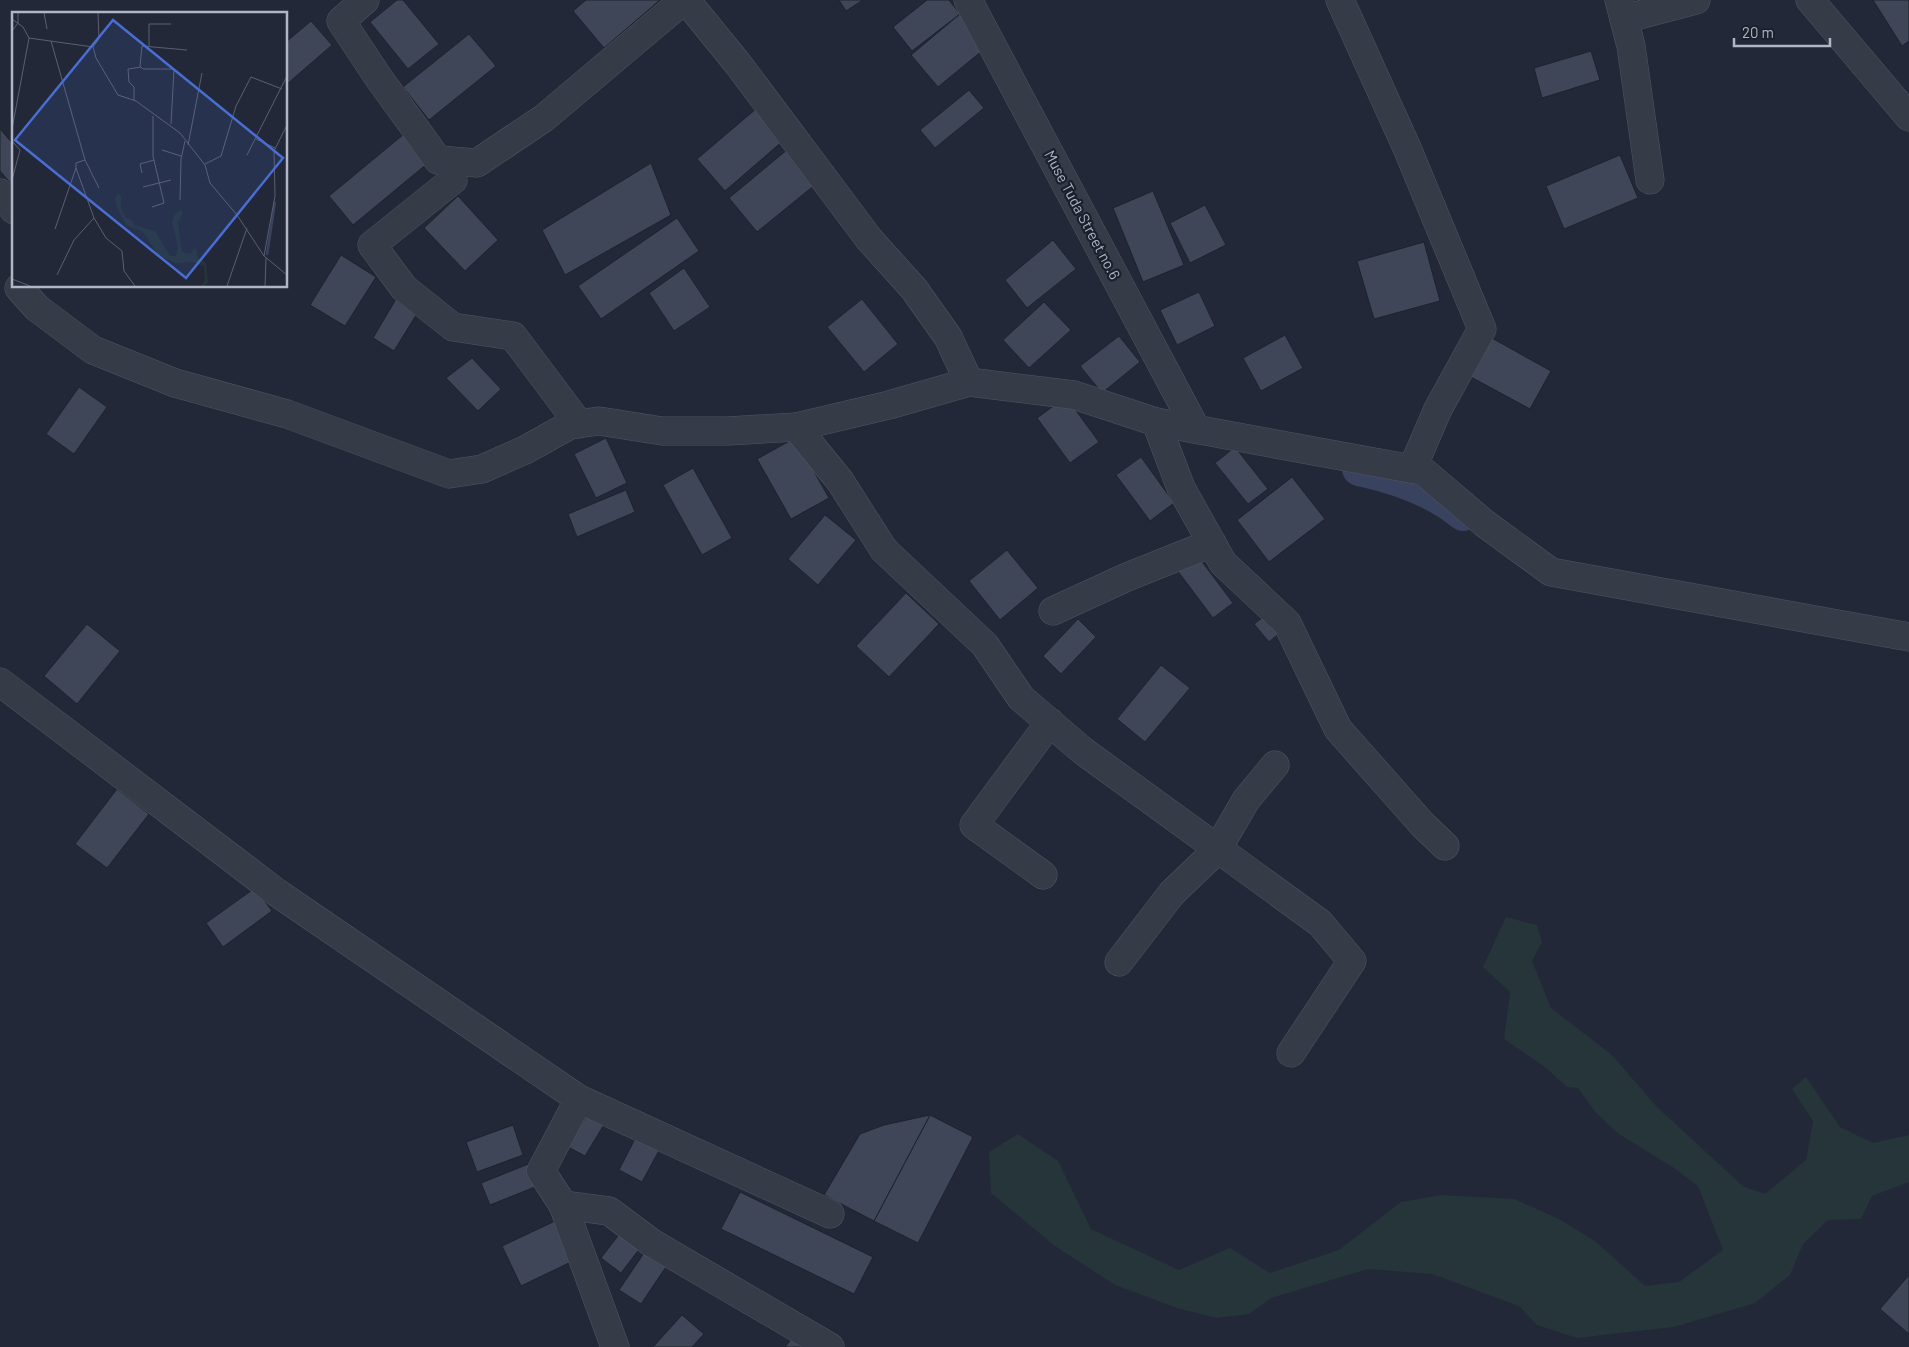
<svg xmlns="http://www.w3.org/2000/svg" width="1909" height="1347" font-family="Barlow,sans-serif">
  <style>
    .green { fill: #25353a }
    .lines { fill: none; stroke-linecap: round; stroke-linejoin: round }
    .canal { stroke: #394360; stroke-width: 34 }
    .building { fill: #3f4657; stroke: #1d222f }
    .minor-casing { stroke: #515563; stroke-width: 29 }
    .minor { stroke: #363b48; stroke-width: 28 }
    .labels { text-anchor: middle; stroke-width: 4.5; stroke-linejoin: round; paint-order: stroke }
    .street-label { font-size: 15px; fill: #b1b5c4; stroke: #1b202d }
    .inset-river { fill: none; stroke: #394360; stroke-width: 2.5 }
    .inset-road { fill: none; stroke: #5b6070; stroke-width: 1 }
    .view { fill: #496dd2; fill-opacity: 0.15; stroke: #496dd2; stroke-width: 2.5 }
    .inset-edge { fill: none; stroke: #b1b5c4; stroke-width: 2.5 }
  </style>
  <rect width="100%" height="100%" fill="#222838"/>
  <path class="green" d="M1506,917L1537,925L1542,942L1532,961L1551,1008L1612,1055L1657,1107L1744,1187L1765,1194L1806,1160L1813,1121L1792,1089L1806,1077L1840,1127L1873,1143L1909,1135V1182L1872,1196L1861,1219L1828,1220L1803,1244L1790,1275L1755,1303L1674,1327L1577,1338L1537,1325L1519,1306L1432,1274L1368,1269L1271,1298L1249,1314L1217,1318L1177,1308L1115,1285L1055,1246L991,1193L989,1152L1018,1134L1058,1161L1091,1229L1179,1270L1230,1248L1270,1273L1339,1250L1401,1202L1441,1195L1514,1199L1559,1219L1595,1241L1645,1286L1679,1282L1723,1250L1698,1186L1674,1168L1619,1134L1596,1113L1578,1088L1567,1087L1545,1067L1504,1039L1510,992L1483,967Z"/>
  <g class="lines">
    <path class="canal" d="M1359,469C1397,477 1434,490 1463,514"/>
  </g>
  <g class="building">
    <path d="M397,0H403L439,44L408,69L370,22Z"/>
    <path d="M586,0H660L604,48L573,11Z"/>
    <path d="M839,0H863L846,11Z"/>
    <path d="M927,0H949L960,14L912,51L893,27Z"/>
    <path d="M1873,0H1909V41L1902,46Z"/>
    <path d="M960,14L988,46L938,87L911,55Z"/>
    <path d="M311,21L332,45L286,85V42Z"/>
    <path d="M469,34L496,66L429,120L403,87Z"/>
    <path d="M1591,51L1600,80L1542,98L1534,68Z"/>
    <path d="M969,90L984,108L935,148L920,130Z"/>
    <path d="M757,108L784,140L725,191L697,159Z"/>
    <path d="M0,129L14,145V187L0,171Z"/>
    <path d="M410,129L434,158L353,225L329,196Z"/>
    <path d="M788,149L816,184L757,232L729,198Z"/>
    <path d="M1620,155L1638,198L1564,229L1546,186Z"/>
    <path d="M651,163L671,215L565,275L542,230Z"/>
    <path d="M1153,191L1184,265L1143,282L1113,208Z"/>
    <path d="M458,196L498,240L465,271L424,228Z"/>
    <path d="M1205,205L1226,245L1190,263L1170,223Z"/>
    <path d="M677,218L699,251L601,319L578,286Z"/>
    <path d="M1053,240L1076,269L1027,308L1005,280Z"/>
    <path d="M1424,242L1440,301L1374,319L1357,261Z"/>
    <path d="M341,255L376,277L345,326L310,305Z"/>
    <path d="M684,268L710,307L674,331L649,293Z"/>
    <path d="M1199,292L1215,326L1177,345L1160,310Z"/>
    <path d="M399,294L421,307L394,351L373,338Z"/>
    <path d="M862,299L898,344L864,372L827,327Z"/>
    <path d="M1044,302L1071,330L1029,368L1003,340Z"/>
    <path d="M1285,335L1303,368L1261,391L1243,358Z"/>
    <path d="M1119,336L1140,362L1102,393L1080,366Z"/>
    <path d="M1490,337L1551,371L1530,409L1469,376Z"/>
    <path d="M472,358L501,389L478,411L446,378Z"/>
    <path d="M79,387L107,407L74,454L46,434Z"/>
    <path d="M1066,397L1099,442L1070,463L1037,418Z"/>
    <path d="M606,438L627,483L596,498L574,454Z"/>
    <path d="M795,438L829,498L791,519L757,459Z"/>
    <path d="M1235,447L1268,489L1248,504L1215,463Z"/>
    <path d="M1141,457L1174,503L1150,521L1116,475Z"/>
    <path d="M693,468L732,538L702,555L663,485Z"/>
    <path d="M1292,477L1325,519L1269,562L1237,520Z"/>
    <path d="M626,490L635,512L577,537L568,514Z"/>
    <path d="M825,515L856,540L818,585L788,559Z"/>
    <path d="M1007,550L1038,588L1000,620L969,581Z"/>
    <path d="M1197,555L1233,603L1213,618L1177,570Z"/>
    <path d="M906,593L939,624L889,677L856,646Z"/>
    <path d="M1270,612L1284,629L1269,642L1254,624Z"/>
    <path d="M1078,619L1096,637L1061,674L1043,656Z"/>
    <path d="M87,624L120,651L77,704L44,676Z"/>
    <path d="M1161,665L1190,688L1145,742L1117,719Z"/>
    <path d="M117,789L149,814L107,868L75,844Z"/>
    <path d="M255,888L272,911L223,947L206,923Z"/>
    <path d="M591,1108L608,1118L585,1156L568,1147Z"/>
    <path d="M930,1115L973,1137L918,1243L874,1221Z"/>
    <path d="M930,1115L874,1221L824,1195L860,1134L884,1125Z"/>
    <path d="M513,1125L523,1155L477,1172L466,1142Z"/>
    <path d="M638,1133L662,1145L642,1182L619,1170Z"/>
    <path d="M531,1163L540,1185L490,1205L481,1183Z"/>
    <path d="M740,1192L873,1257L854,1294L721,1229Z"/>
    <path d="M555,1221L573,1261L521,1286L502,1246Z"/>
    <path d="M624,1228L644,1243L621,1273L601,1258Z"/>
    <path d="M646,1250L668,1264L641,1304L619,1290Z"/>
    <path d="M1909,1275V1334L1880,1309Z"/>
    <path d="M682,1315L704,1334L692,1347H653Z"/>
    <path d="M799,1330L819,1347H785Z"/>
  </g>
  <g class="lines">
    <defs>
      <g id="minor">
        <path d="M365,0L341,21L378,77L438,160L477,163L544,118L684,0"/>
        <path d="M686,0L738,64L869,239L914,289L948,337L969,382"/>
        <path d="M968,0L1196,429"/>
        <path d="M1340,0L1407,148L1482,329L1438,409L1412,469"/>
        <path d="M1619,0L1631,46L1650,180"/>
        <path d="M1810,0L1909,117"/>
        <path d="M1624,19L1696,0"/>
        <path d="M450,161L453,180L372,245L404,288L453,327L513,336L579,424"/>
        <path d="M0,193L14,210"/>
        <path d="M19,288L37,308L93,350L175,383L287,414L449,474L482,469L525,450L570,425L599,421L662,431H728L796,427L889,405L969,382L1074,395L1156,422L1423,471L1484,523L1551,572L1909,637"/>
        <path d="M1156,422L1181,488L1223,563L1287,623L1338,729L1422,824L1445,846"/>
        <path d="M796,427L840,481L884,550L985,645L1021,698L1083,751L1320,923L1352,961L1291,1053"/>
        <path d="M1053,611L1127,577L1212,543"/>
        <path d="M0,682L276,892L579,1099L830,1214"/>
        <path d="M1043,875L974,825L1050,722"/>
        <path d="M1119,962L1172,893L1217,850L1246,800L1275,765"/>
        <path d="M579,1099L541,1171L563,1205L609,1211L652,1243L830,1347"/>
        <path d="M563,1205L615,1347"/>
      </g>
    </defs>
    <use href="#minor" class="minor-casing"/>
    <use href="#minor" class="minor"/>
  </g>
  <g class="labels">
    <g class="street-label">
      <text transform="translate(1082 215) rotate(62)" y="5">Muse Tuda Street no.6</text>
    </g>
  </g>
  <g transform="translate(12 12)">
    <rect width="275" height="275" fill="#222838"/>
    <path d="M106,182L109,183V196L114,206L120,208L122,213L143,219L158,244H164L166,236L160,209L163,201L169,198L171,201L166,210L170,240L178,242L184,234L185,245L194,251L196,270L192,274H189L193,269L192,254L181,250L163,251L154,247L145,241L131,220L114,213L105,195L103,186Z" fill="#25353a"/>
    <path class="inset-river" d="M255,243L263,190"/>
    <path class="inset-road" d="M32,1L35,17M0,7L11,15L17,26L81,35L87,27L86,1M0,19L6,11V1M39,29L73,148L87,176M137,34V12H159M81,35L84,46L106,83L124,89L168,121L193,153L198,171L225,203L252,244L275,263M122,88V75L117,70L116,57L129,55M159,112L162,57H131L128,54L130,34L175,38M0,117L17,26M244,127L263,136M0,129L8,138L0,168M176,133L190,61M150,138L169,144M235,143L275,64M193,152L209,144L224,94L239,65L270,77M130,161L128,152L142,148M131,175L159,168M168,188L169,147L173,129M140,195L152,191L141,144V104M82,206L94,226L110,239L112,259L123,274M43,217L64,156M252,244L263,184L262,139L275,113M45,263L62,228L82,206L64,156V151L73,148M0,267L18,274M215,274L235,216M253,274L254,246"/>
    <path class="view" d="M101,8L271,146L174,266L3,128Z"/>
    <rect width="275" height="275" class="inset-edge"/>
  </g>
  <path d="M1734 38v8h96v-8" fill="none" stroke="#b1b5c4" stroke-width="2.5"/>
  <text x="1742" y="38" font-size="15" fill="#b1b5c4" stroke="#1b202d" stroke-width="4" paint-order="stroke">20 m</text>
</svg>
